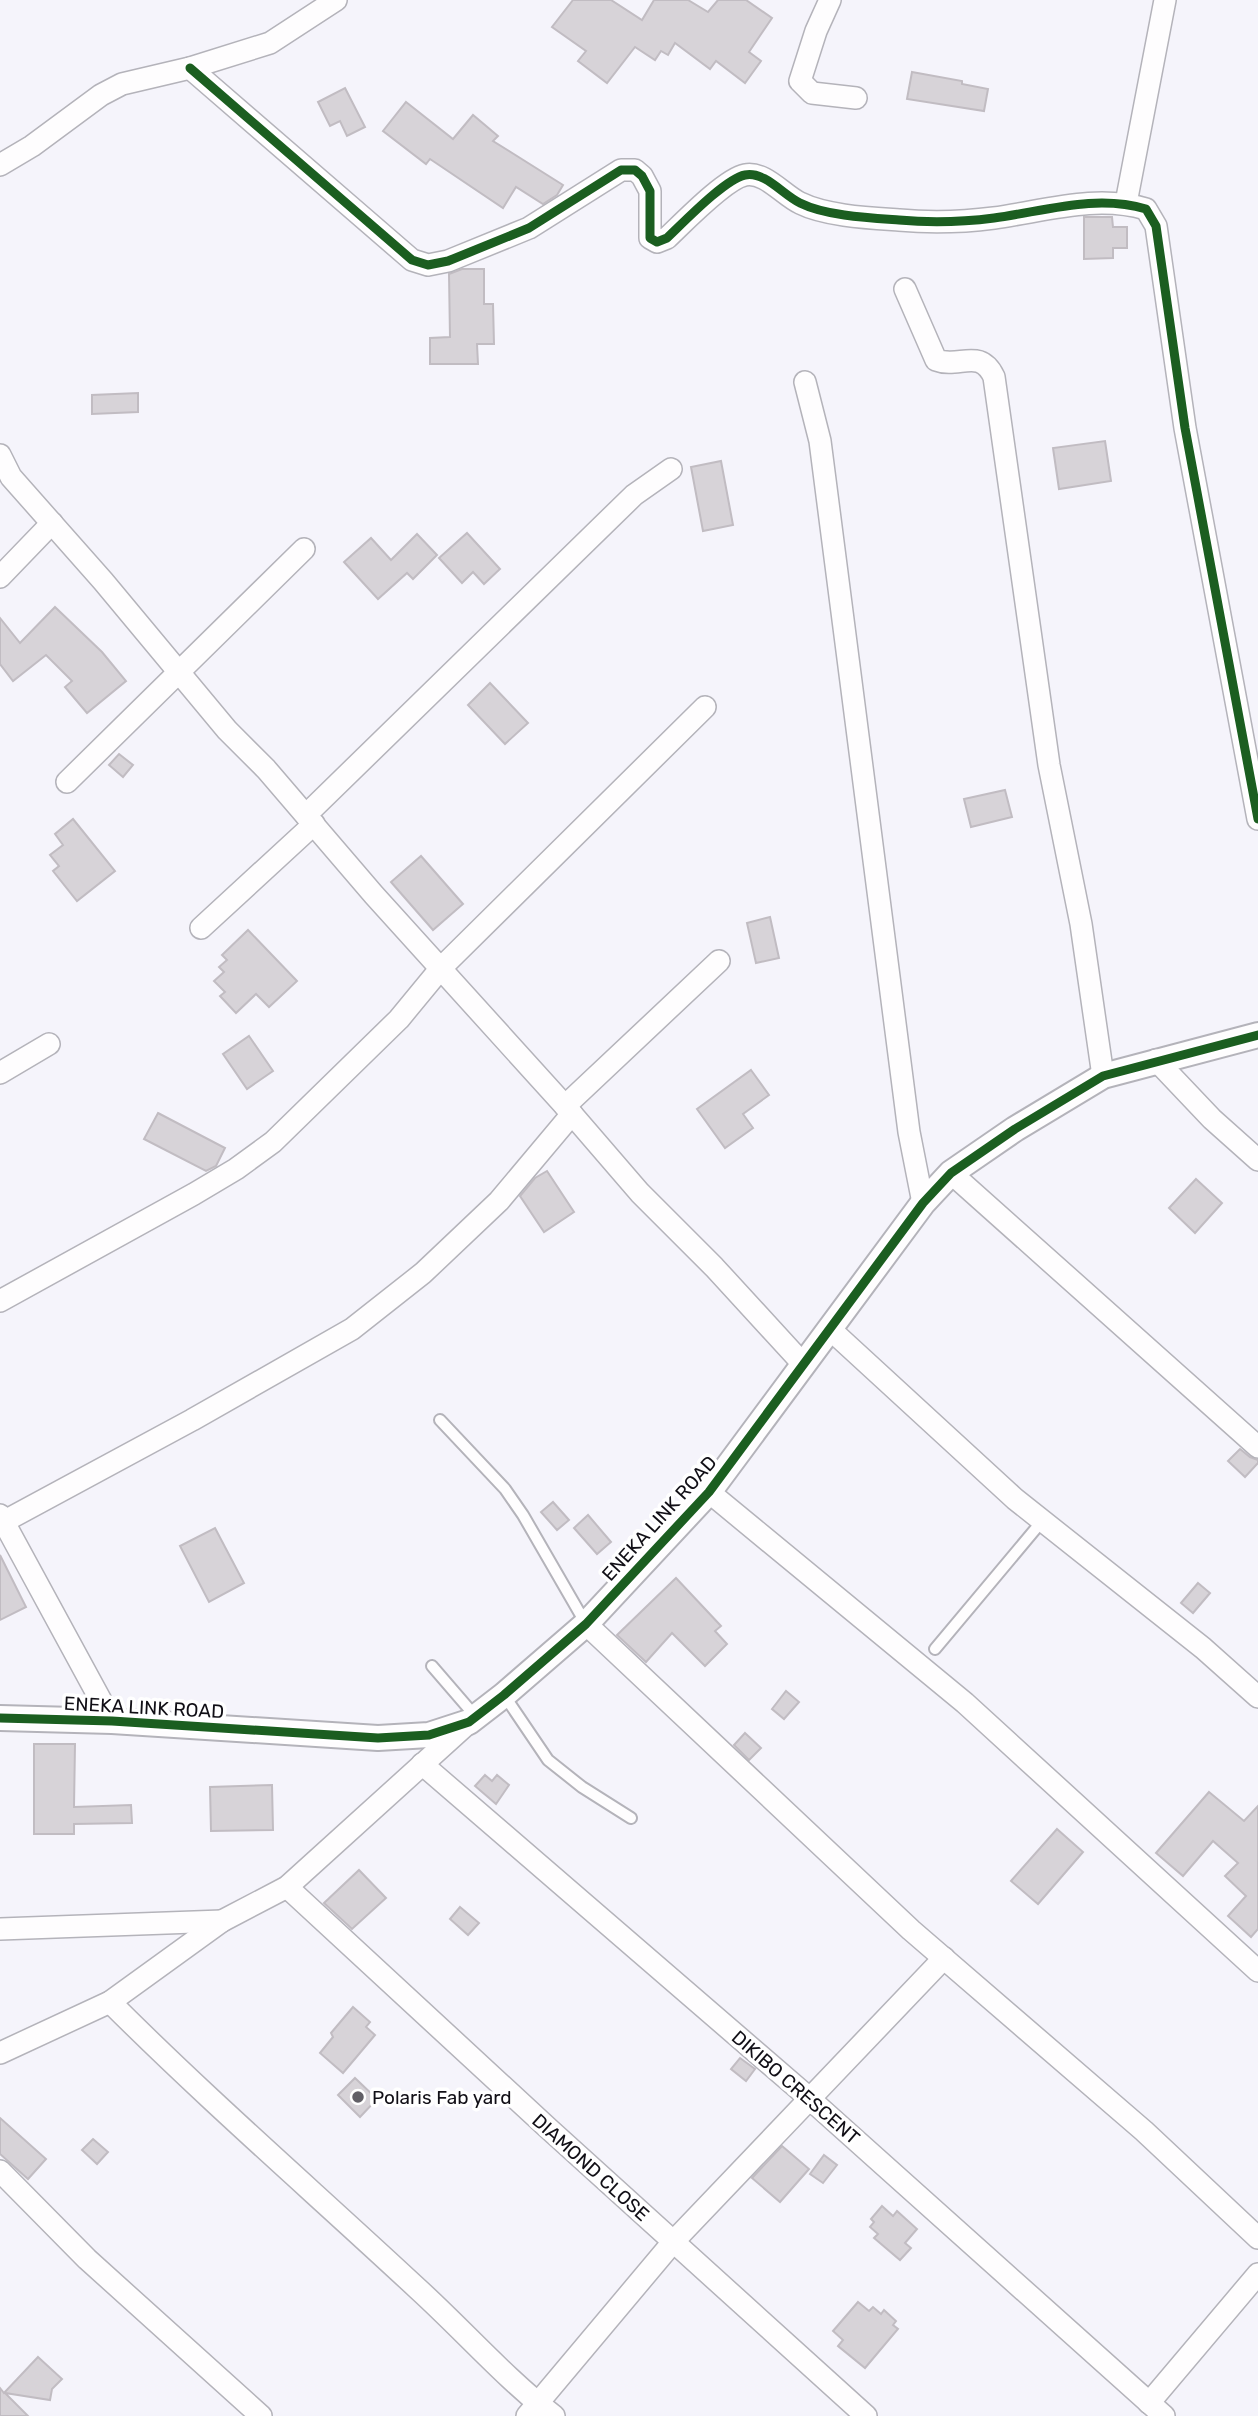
<svg xmlns="http://www.w3.org/2000/svg" width="1258" height="2416" font-family="Rubik,sans-serif">
  <style>
    .building { fill: #d7d3d8; stroke: #c1bcc2; stroke-width: 2 }
    .lines { fill: none; stroke-linecap: round; stroke-linejoin: round }
    .service-casing { stroke: #b4b3ba; stroke-width: 14 }
    .minor-casing { stroke: #b4b3ba; stroke-width: 24 }
    .tertiary-casing { stroke: #b4b3ba; stroke-width: 28 }
    .service { stroke: #fefdfe; stroke-width: 10 }
    .minor { stroke: #fefdfe; stroke-width: 21 }
    .tertiary { stroke: #fefdfe; stroke-width: 24 }
    .cycleway-casing { stroke: #fff; stroke-width: 13 }
    .cycleway { stroke: #1b5e20; stroke-width: 9 }
    .poi-dot { fill: #615f66; stroke: #fff; stroke-width: 2.5 }
    .labels { text-anchor: middle; stroke-width: 7; stroke-linejoin: round; paint-order: stroke }
    .street-label { font-size: 19px; fill: #110f16; stroke: #fff }
    .poi-label { font-size: 19px; fill: #110f16; stroke: #fff; text-anchor: start }
  </style>
  <rect width="100%" height="100%" fill="#f5f4fb"/>
  <g class="building">
    <path d="M573,0H611L642,20L654,0H688L708,12L718,0H746L772,18L749,52L761,61L745,83L716,61L710,69L675,43L668,55L661,51L655,60L635,47L607,83L578,61L586,51L552,27Z"/>
    <path d="M912,72L962,81V84L988,89L984,111L907,99Z"/>
    <path d="M345,88L365,127L347,136L340,121L330,126L318,102Z"/>
    <path d="M406,102L453,139L473,115L498,136L493,141L563,185L557,195L543,204L516,187L503,208L430,159L426,164L383,131Z"/>
    <path d="M1084,217H1112L1113,227H1127V248H1113V258L1084,259Z"/>
    <path d="M462,269H484V304H493L494,344H477L478,364H430V338L450,337L449,274Z"/>
    <path d="M138,393V412L92,414V395Z"/>
    <path d="M1105,441L1111,481L1059,489L1053,448Z"/>
    <path d="M721,461L733,525L703,531L691,467Z"/>
    <path d="M467,533L500,569L484,584L473,572L462,583L439,558Z"/>
    <path d="M417,534L437,555L413,579L407,573L378,599L344,562L371,538L391,560Z"/>
    <path d="M55,607L102,652L126,681L87,713L65,687L72,681L46,655L13,681L0,664V618L20,643Z"/>
    <path d="M490,683L528,723L505,744L468,705Z"/>
    <path d="M119,754L133,765L123,777L109,765Z"/>
    <path d="M1005,790L1012,817L971,827L964,799Z"/>
    <path d="M73,819L115,871L77,901L53,871L59,866L50,855L63,845L55,834Z"/>
    <path d="M421,856L463,904L433,930L391,882Z"/>
    <path d="M770,917L779,958L756,963L747,923Z"/>
    <path d="M248,930L297,981L269,1007L256,994L236,1013L220,996L225,992L214,981L224,972L219,967L227,960L222,955Z"/>
    <path d="M249,1036L273,1071L247,1089L223,1054Z"/>
    <path d="M751,1070L769,1095L743,1114L753,1128L725,1148L697,1109Z"/>
    <path d="M158,1113L225,1148L216,1166L206,1171L144,1139Z"/>
    <path d="M547,1171L574,1212L544,1232L520,1196L535,1178Z"/>
    <path d="M1196,1179L1222,1203L1195,1233L1169,1208Z"/>
    <path d="M1240,1449L1250,1457L1258,1460V1463L1245,1477L1228,1461Z"/>
    <path d="M553,1502L569,1520L557,1530L541,1512Z"/>
    <path d="M588,1515L611,1542L597,1554L574,1528Z"/>
    <path d="M215,1528L244,1583L209,1602L180,1546Z"/>
    <path d="M0,1555L26,1607L0,1620Z"/>
    <path d="M676,1578L721,1626L715,1631L727,1644L705,1666L672,1633L646,1662L617,1635Z"/>
    <path d="M1198,1583L1210,1593L1193,1613L1181,1603Z"/>
    <path d="M786,1691L799,1702L784,1719L772,1709Z"/>
    <path d="M745,1733L761,1748L749,1760L734,1745Z"/>
    <path d="M34,1744H75L74,1807L131,1805L132,1823L74,1824V1834H34Z"/>
    <path d="M485,1775L492,1781L497,1775L509,1785L496,1804L475,1786Z"/>
    <path d="M272,1785L273,1830L211,1831L210,1787Z"/>
    <path d="M1209,1792L1244,1821L1258,1806V1929L1251,1937L1228,1916L1246,1896L1225,1876L1238,1863L1213,1841L1183,1876L1156,1853Z"/>
    <path d="M1057,1829L1083,1852L1038,1904L1011,1881Z"/>
    <path d="M359,1870L386,1898L352,1929L324,1903Z"/>
    <path d="M460,1907L479,1923L468,1935L450,1919Z"/>
    <path d="M353,2007L370,2022L366,2027L375,2035L343,2073L320,2053L333,2037L331,2033Z"/>
    <path d="M740,2058L755,2069L746,2081L731,2069Z"/>
    <path d="M355,2078L377,2099L360,2117L338,2095Z"/>
    <path d="M0,2118L46,2159L28,2179L0,2154Z"/>
    <path d="M93,2139L108,2152L97,2164L82,2150Z"/>
    <path d="M782,2146L809,2169L780,2202L752,2178Z"/>
    <path d="M824,2155L837,2165L823,2183L810,2174Z"/>
    <path d="M882,2206L893,2216L897,2211L917,2229L905,2243L911,2248L900,2260L874,2238L878,2234L870,2227L874,2222L871,2219Z"/>
    <path d="M858,2302L869,2311L873,2307L881,2314L884,2310L896,2321L893,2325L898,2329L865,2368L838,2346L843,2340L833,2331Z"/>
    <path d="M38,2357L62,2379L52,2389L50,2400L5,2393L28,2416H0V2388L4,2393Z"/>
  </g>
  <g class="lines">
    <defs>
      <g id="service">
        <path d="M440,1420L505,1489L523,1515L586,1624"/>
        <path d="M935,1649L1043,1520"/>
        <path d="M432,1666L476,1717"/>
        <path d="M504,1695L548,1760L582,1787L631,1818"/>
      </g>
      <g id="minor">
        <path d="M830,0L816,31L800,81L812,93L856,98"/>
        <path d="M190,68L412,260L428,265L448,261L529,228L621,170H635L642,176L650,191V238L657,242L667,238C683,223 725,179 745,175C765,171 783,195 800,203C826,216 870,218 899,220C931,223 963,222 994,218C1045,211 1096,194 1146,209L1156,226L1185,428L1258,819"/>
        <path d="M0,165L32,146L101,95L122,84L190,68L270,43L336,0"/>
        <path d="M1126,203L1165,0"/>
        <path d="M905,289L936,360C959,369 980,347 994,377L1049,765L1081,924L1103,1076"/>
        <path d="M805,382L820,441L909,1132L923,1203"/>
        <path d="M0,455L11,477L103,581L227,730L266,769L374,895L565,1106L640,1193L714,1267L803,1364"/>
        <path d="M0,577L52,523"/>
        <path d="M67,782L304,549"/>
        <path d="M306,815L634,495L671,469"/>
        <path d="M201,928L314,824"/>
        <path d="M1156,1060L1212,1119L1258,1160"/>
        <path d="M0,1073L49,1044"/>
        <path d="M565,1106L719,961"/>
        <path d="M951,1173L1258,1447"/>
        <path d="M0,1301L194,1194L236,1169L273,1142L399,1019L441,968L705,707"/>
        <path d="M831,1330L1015,1499L1203,1648L1258,1697"/>
        <path d="M709,1492L965,1703L1258,1971"/>
        <path d="M0,1515L112,1721"/>
        <path d="M3,1522L192,1420L352,1329L423,1273L499,1201L572,1114"/>
        <path d="M586,1624L911,1930L1144,2131L1258,2238"/>
        <path d="M422,1764L801,2091L1164,2416"/>
        <path d="M287,1887L549,2129L866,2416"/>
        <path d="M0,1929L222,1921"/>
        <path d="M110,2002C209,2101 315,2193 418,2289C464,2331 505,2378 554,2416"/>
        <path d="M0,2053L110,2002L222,1921L287,1887L467,1724"/>
        <path d="M0,2171L87,2259L261,2416"/>
        <path d="M1149,2403L1258,2274"/>
        <path d="M527,2416L673,2242L944,1958"/>
      </g>
      <path id="tertiary" d="M0,1718L112,1721L378,1738L429,1735L469,1722L504,1695L586,1624L709,1492L923,1203L951,1173L1015,1129L1103,1076L1258,1035"/>
    </defs>
    <use href="#service" class="service-casing"/>
    <use href="#minor" class="minor-casing"/>
    <use href="#tertiary" class="tertiary-casing"/>
    <use href="#service" class="service"/>
    <use href="#minor" class="minor"/>
    <use href="#tertiary" class="tertiary"/>
    <defs>
      <g id="cycleway">
        <path d="M190,68L412,260L428,265L448,261L529,228L621,170H635L642,176L650,191V238L657,242L667,238C683,223 725,179 745,175C765,171 783,195 800,203C826,216 870,218 899,220C931,223 963,222 994,218C1045,211 1096,194 1146,209L1156,226L1185,428L1258,819"/>
        <path d="M0,1718L112,1721L378,1738L429,1735L469,1722L504,1695L586,1624L709,1492L923,1203L951,1173L1015,1129L1103,1076L1258,1035"/>
      </g>
    </defs>
    <use href="#cycleway" class="cycleway-casing"/>
    <use href="#cycleway" class="cycleway"/>
  </g>
  <circle class="poi-dot" cx="358" cy="2097" r="7"/>
  <g class="labels">
    <g class="street-label">
      <text transform="translate(659 1518) rotate(-48)" y="7">ENEKA LINK ROAD</text>
      <text transform="translate(144 1707) rotate(3)" y="7">ENEKA LINK ROAD</text>
      <text transform="translate(796 2087) rotate(41)" y="7">DIKIBO CRESCENT</text>
      <text transform="translate(591 2167) rotate(42)" y="7">DIAMOND CLOSE</text>
    </g>
    <g class="poi-label">
      <text x="372" y="2104">Polaris Fab yard</text>
    </g>
  </g>
</svg>
